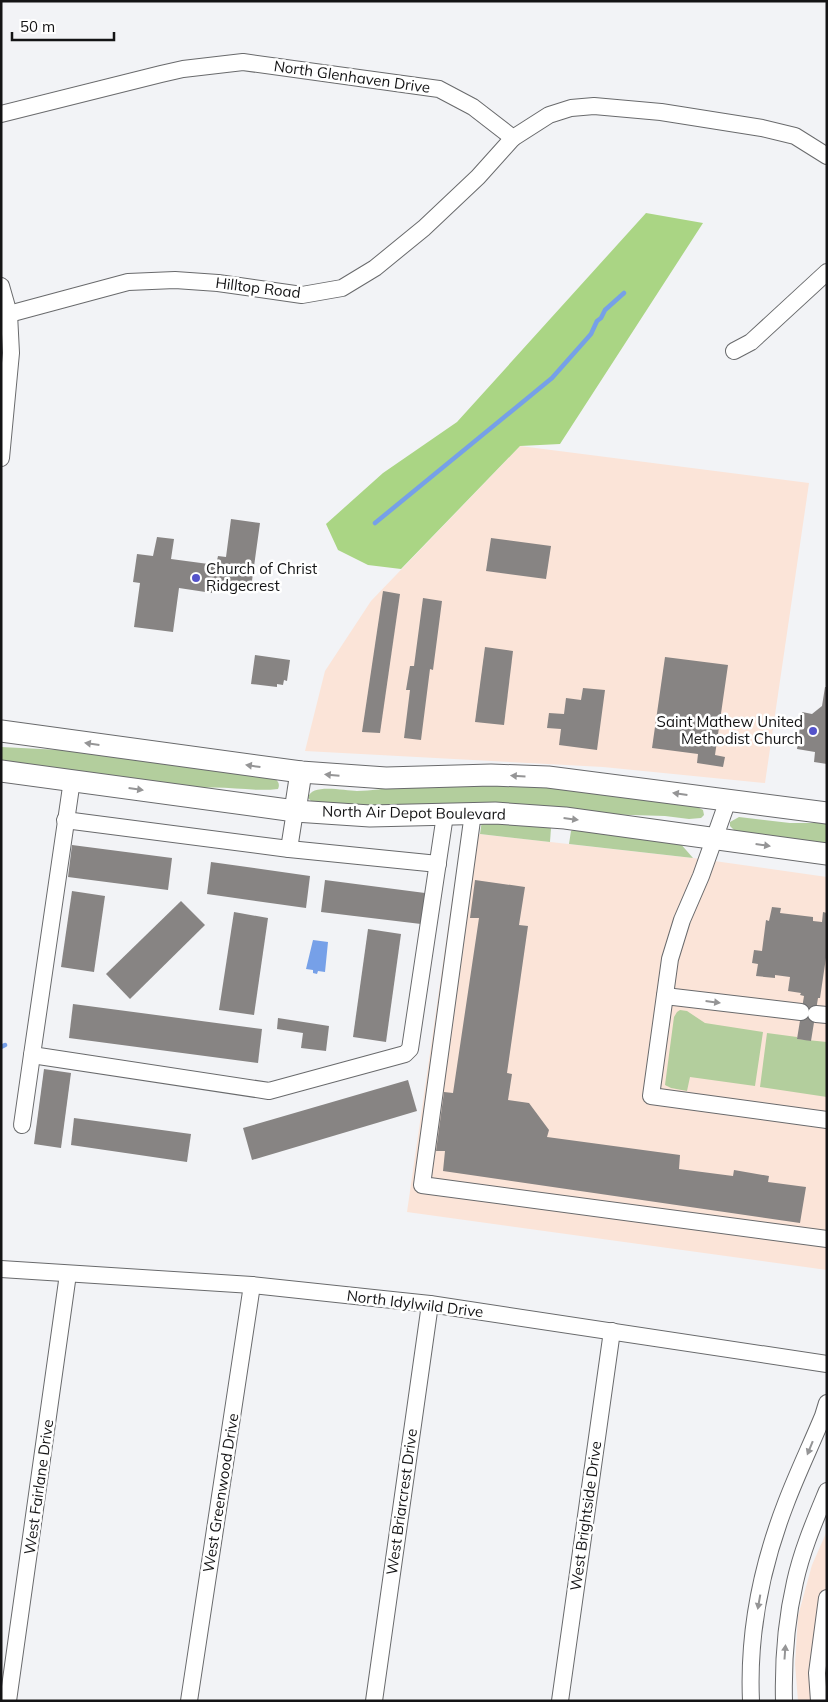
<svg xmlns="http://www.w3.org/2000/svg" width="828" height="1702" font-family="Mulish,sans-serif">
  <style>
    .commercial { fill: #fbe4d8 }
    .green { fill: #b3ce9d }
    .forest { fill: #aad584 }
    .water { fill: #76a0e8 }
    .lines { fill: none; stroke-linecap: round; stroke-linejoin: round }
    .stream { stroke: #76a0e8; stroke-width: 4.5 }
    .building { fill: #878483 }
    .minor-casing { stroke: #696a6c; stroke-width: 18 }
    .major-casing { stroke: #696a6c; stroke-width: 23 }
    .minor { stroke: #fff; stroke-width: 16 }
    .major { stroke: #fff; stroke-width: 21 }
    .oneway { fill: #959596 }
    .poi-dot { fill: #5453ca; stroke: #fff; stroke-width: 2 }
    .labels { text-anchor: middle; stroke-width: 5; stroke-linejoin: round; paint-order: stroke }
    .street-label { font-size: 15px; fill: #141415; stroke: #fff }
    .poi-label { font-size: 15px; fill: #141415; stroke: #fff; text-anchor: start }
  </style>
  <rect width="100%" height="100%" fill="#f2f3f6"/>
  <g class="commercial">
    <path d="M520,446L809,483L765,783L603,767L305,751L325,671L371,601Z"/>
    <path d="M462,832L693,858L827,877V1270L407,1212Z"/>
    <path d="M827,1531V1701H798L795,1664L798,1616L812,1565Z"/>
  </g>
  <g class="green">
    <path d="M1,747L81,751L270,776C276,779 281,782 278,789C253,792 229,786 203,788L1,764Z"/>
    <path d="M526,783L692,804L703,810L704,815L701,818L689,819L665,816L396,808L312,802L308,798C311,783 344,791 357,791C371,791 385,788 399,787C441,785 483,785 526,783Z"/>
    <path d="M739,817L790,823H827V844L735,831L730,826V822Z"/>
    <path d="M482,820L545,824L551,828L550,842L480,834Z"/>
    <path d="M575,829L679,842L693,858L569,844L571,831Z"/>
    <path d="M680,1010L687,1011L705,1023L763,1032L755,1086L690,1077L687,1091L671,1088L665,1085L674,1017L677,1012Z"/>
    <path d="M767,1033L797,1037V1039L827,1042V1097L760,1087Z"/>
  </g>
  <path class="forest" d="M646,213L703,223L560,444L520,446L401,569L368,565L338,550L326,524L383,473L457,422Z"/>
  <path class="water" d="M313,940L328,942L325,972L318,971L317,974L313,973V970L306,969Z"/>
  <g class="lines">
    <g class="stream">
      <path d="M375,523L552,378L591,334L597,321L601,318L605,310L624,293"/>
      <path d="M1,1047L5,1045"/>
    </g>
  </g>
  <g class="building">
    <path d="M231,519L260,523L251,588L213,583L212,593L179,588L173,632L134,627L140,583L133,582L137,554L153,556L157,537L174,539L171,559L216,565L218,556L226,557Z"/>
    <path d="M491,538L551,546L546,579L486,571Z"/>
    <path d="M383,591L400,594L380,733L362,732Z"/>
    <path d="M423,598L442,601L433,670L430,669L421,740L404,738L410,690H406L410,666H414Z"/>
    <path d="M485,647L513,651L504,725L475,722Z"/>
    <path d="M255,655L290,660L287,681L284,680L283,685L277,684V687L251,684Z"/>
    <path d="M665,657L728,665L715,755L725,757L723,767L697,763L698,754L652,748Z"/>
    <path d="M825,687H827V764L814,762L815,752L797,749L802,712L812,714L822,706Z"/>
    <path d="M583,688L605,690L597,750L559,745L561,729L547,728L549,713L564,714L566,698L581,700Z"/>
    <path d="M72,845L172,858L168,890L68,877Z"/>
    <path d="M211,862L310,876L306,908L207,894Z"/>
    <path d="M325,880L425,893L421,924L321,912Z"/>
    <path d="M475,880L525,887L519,925L528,926L507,1073L512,1074L508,1100L529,1103L549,1130L547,1137L680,1155L679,1169L733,1176L734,1170L769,1176L768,1182L806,1187L800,1223L443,1171L445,1151H436L444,1092L453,1093L479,918H470Z"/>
    <path d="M72,891L105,896L94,972L61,967Z"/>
    <path d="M181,901L205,925L130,999L106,974Z"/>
    <path d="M772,907L781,908L780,913L813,917V921L822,922L823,912L827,913V951L820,998H818L811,1041L797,1039L804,996L800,995L801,993L788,991L790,977L775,975V978L756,976L758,964L752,963L754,950L762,951L766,920L769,921Z"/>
    <path d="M234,912L268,918L254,1015L219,1010Z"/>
    <path d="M368,929L401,934L386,1042L353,1037Z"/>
    <path d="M73,1004L262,1029L258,1063L69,1038Z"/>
    <path d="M278,1018L329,1026L326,1051L301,1048L303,1033L277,1029Z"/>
    <path d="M44,1069L71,1073L61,1148L34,1144Z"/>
    <path d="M408,1080L417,1111L252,1160L243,1128Z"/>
    <path d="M74,1118L191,1134L187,1162L71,1145Z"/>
  </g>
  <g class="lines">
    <defs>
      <g id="minor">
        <path d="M1,114L161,74L183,69L243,62L439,89L473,107L513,138L549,115L571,108L594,106L661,112L762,128L795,136L827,156"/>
        <path d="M1,286L9,314L11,353L1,458"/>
        <path d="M9,314L128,282L175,280L218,283L302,295L342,288L375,268L424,228L478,177L513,138"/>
        <path d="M734,351L751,342L827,272"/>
        <path d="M72,780L32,1055L269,1091L405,1054L410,1049L445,815"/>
        <path d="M728,800L701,876L682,920L670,959L651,1096L827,1120"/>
        <path d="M473,813L422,1185L827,1239"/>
        <path d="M65,820L289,849L438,864"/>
        <path d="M289,849L295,811"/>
        <path d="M665,996L801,1012"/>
        <path d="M816,1014L827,1015"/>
        <path d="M22,1125L32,1055"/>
        <path d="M1,1269L252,1285L430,1304L827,1364"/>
        <path d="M8,1701L68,1274"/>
        <path d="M189,1701L252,1285"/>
        <path d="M374,1701L430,1304"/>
        <path d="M560,1701L612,1331"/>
        <path d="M751,1701C748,1634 762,1565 786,1503C797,1474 811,1445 823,1416L827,1403"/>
        <path d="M784,1701C783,1661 786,1621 795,1582C802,1550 815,1520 827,1491"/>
        <path d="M819,1701L817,1673L827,1598"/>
      </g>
      <g id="major">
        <path d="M1,731L301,772L386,778L491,775L548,777L827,813"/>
        <path d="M1,771L295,811L370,816L495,813L565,818L827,854"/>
        <path d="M295,811L301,772"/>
      </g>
    </defs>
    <use href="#minor" class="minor-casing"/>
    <use href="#major" class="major-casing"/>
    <use href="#minor" class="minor"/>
    <use href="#major" class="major"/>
  </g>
  <defs><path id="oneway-solid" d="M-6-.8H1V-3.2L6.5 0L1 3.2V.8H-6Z" transform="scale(1.25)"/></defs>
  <g class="oneway">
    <use href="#oneway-solid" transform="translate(92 744) rotate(-172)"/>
    <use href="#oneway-solid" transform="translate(253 766) rotate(-172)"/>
    <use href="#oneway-solid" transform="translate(332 775) rotate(-175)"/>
    <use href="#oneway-solid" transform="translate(518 776) rotate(-177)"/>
    <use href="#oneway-solid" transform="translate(136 789) rotate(8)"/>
    <use href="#oneway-solid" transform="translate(680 794) rotate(-172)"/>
    <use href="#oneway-solid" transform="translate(571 819) rotate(7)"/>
    <use href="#oneway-solid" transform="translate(763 845) rotate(8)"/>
    <use href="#oneway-solid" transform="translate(713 1002) rotate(7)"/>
    <use href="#oneway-solid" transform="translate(810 1448) rotate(112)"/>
    <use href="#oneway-solid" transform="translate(759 1602) rotate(100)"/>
    <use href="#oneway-solid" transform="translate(785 1652) rotate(-86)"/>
  </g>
  <g class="poi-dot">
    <circle cx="196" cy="578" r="5"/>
    <circle cx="813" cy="731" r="5"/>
  </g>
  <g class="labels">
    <g class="street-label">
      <text transform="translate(352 77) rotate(8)" y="5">North Glenhaven Drive</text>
      <text transform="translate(258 288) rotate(7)" y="5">Hilltop Road</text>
      <text transform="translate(414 813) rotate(1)" y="5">North Air Depot Boulevard</text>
      <text transform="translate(415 1304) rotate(7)" y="5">North Idylwild Drive</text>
      <text transform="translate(39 1487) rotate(-82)" y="5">West Fairlane Drive</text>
      <text transform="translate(221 1493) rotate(-81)" y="5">West Greenwood Drive</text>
      <text transform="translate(402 1502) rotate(-82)" y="5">West Briarcrest Drive</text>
      <text transform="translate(586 1516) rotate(-82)" y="5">West Brightside Drive</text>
    </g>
    <g class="poi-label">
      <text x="206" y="574">Church of Christ<tspan x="206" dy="17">Ridgecrest</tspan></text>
      <text x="803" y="727" text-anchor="end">Saint Mathew United<tspan x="803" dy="17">Methodist Church</tspan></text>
    </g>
  </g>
  <rect width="828" height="1702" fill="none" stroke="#141415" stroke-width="5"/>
  <path d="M12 32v8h102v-8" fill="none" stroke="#141415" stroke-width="2.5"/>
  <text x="20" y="32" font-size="15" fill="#141415" stroke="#ffffff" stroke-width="4" paint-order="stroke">50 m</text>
</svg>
